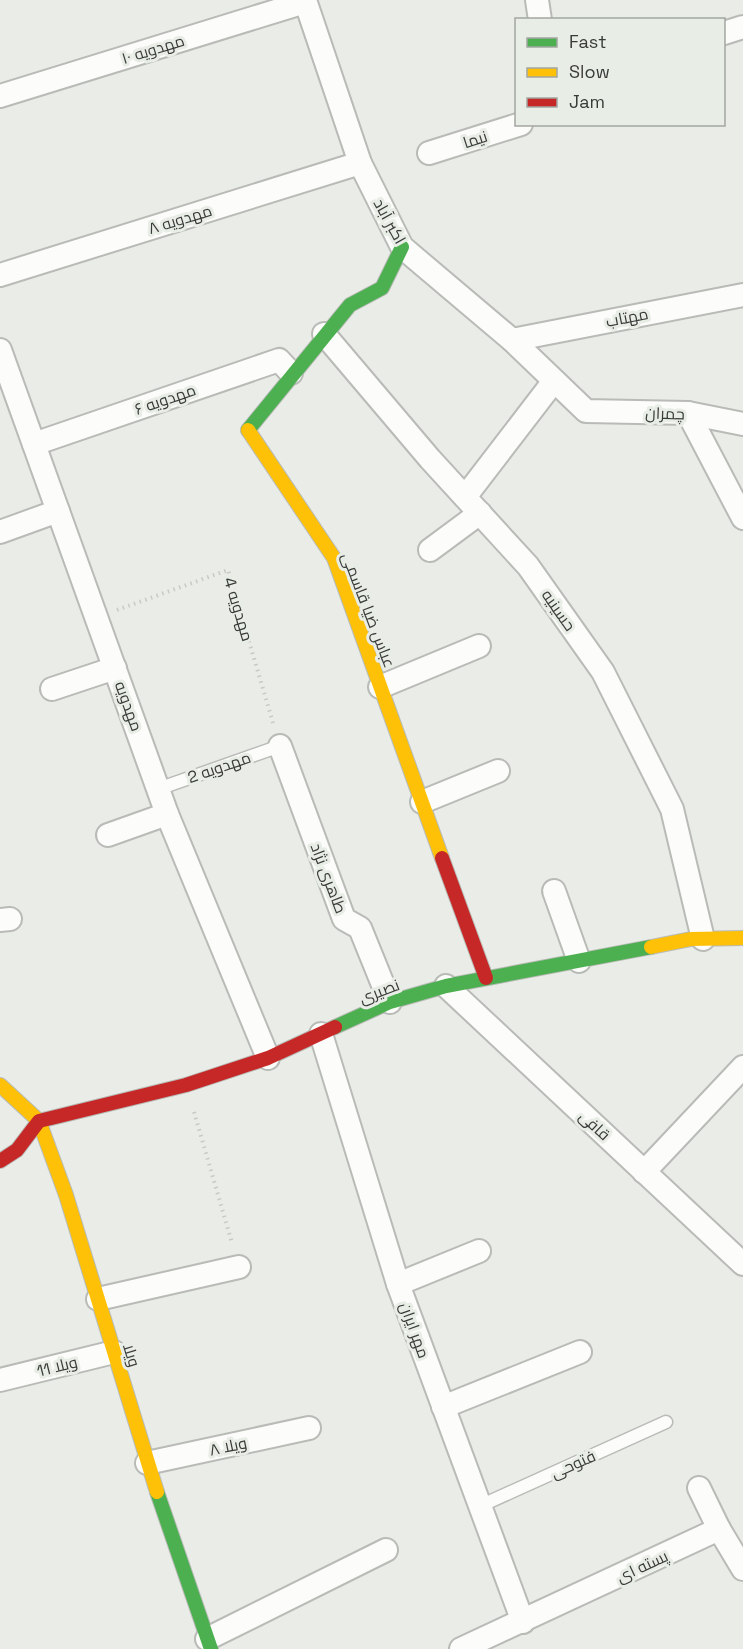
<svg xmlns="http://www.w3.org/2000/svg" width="743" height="1649" font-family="'Space Grotesk',Cairo,sans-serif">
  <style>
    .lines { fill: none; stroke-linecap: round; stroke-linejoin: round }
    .lane-casing { stroke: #b9bbb7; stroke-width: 15 }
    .street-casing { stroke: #b9bbb7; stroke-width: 26 }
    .fast-casing { stroke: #b9bbb7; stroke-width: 16 }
    .slow-casing { stroke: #b9bbb7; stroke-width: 16 }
    .jam-casing { stroke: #b9bbb7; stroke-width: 16 }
    .path { stroke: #c9cac8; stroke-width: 4; stroke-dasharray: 1.5 4.5; stroke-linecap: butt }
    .lane { stroke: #fcfcfb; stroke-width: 12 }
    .street { stroke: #fcfcfb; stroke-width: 22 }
    .fast { stroke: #4caf50; stroke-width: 14 }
    .slow { stroke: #ffc107; stroke-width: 14 }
    .jam { stroke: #c62828; stroke-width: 14 }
    .labels { text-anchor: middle; stroke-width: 6; stroke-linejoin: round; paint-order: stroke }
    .street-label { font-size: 16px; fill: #393b39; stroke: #e8ede6 }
  </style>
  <rect width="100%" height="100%" fill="#e9ece7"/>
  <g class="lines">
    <defs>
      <g id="lane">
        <path d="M158,789L280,746"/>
        <path d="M480,1506L666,1422"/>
      </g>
      <g id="street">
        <path d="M305,0L360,163L402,247L512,340L586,411L688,413L743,424"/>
        <path d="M537,0L540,20"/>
        <path d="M724,33L743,27"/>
        <path d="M0,96L305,2"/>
        <path d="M429,153L521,124"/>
        <path d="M0,275L360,163"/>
        <path d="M324,334L430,459L528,566L603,672L672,809L703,939"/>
        <path d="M512,340L743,295"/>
        <path d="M0,350L167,814L268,1058"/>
        <path d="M688,413L743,518"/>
        <path d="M34,444L279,360L291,373"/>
        <path d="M465,497L554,381"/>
        <path d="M0,532L58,511"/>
        <path d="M430,550L480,513"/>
        <path d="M380,687L479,646"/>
        <path d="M52,689L115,668"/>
        <path d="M280,746L344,919L360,928L390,1002"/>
        <path d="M422,802L498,771"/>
        <path d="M108,835L167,814"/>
        <path d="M554,891L579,961"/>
        <path d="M0,920L10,919"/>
        <path d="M446,986L743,1264"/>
        <path d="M321,1034L398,1284L523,1622"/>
        <path d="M644,1172L743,1067"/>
        <path d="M398,1284L479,1251"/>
        <path d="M98,1299L239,1267"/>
        <path d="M0,1380L114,1352"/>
        <path d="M443,1407L580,1352"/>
        <path d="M147,1463L309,1428"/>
        <path d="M699,1488L719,1529"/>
        <path d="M207,1639L386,1550"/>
        <path d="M461,1649L719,1529L743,1569"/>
      </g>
      <g id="fast">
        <path d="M248,430L350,305L382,288L402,247"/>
        <path d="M335,1027L390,1002L446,986L651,947"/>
        <path d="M157,1492L211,1649"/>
      </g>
      <g id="slow">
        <path d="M248,430L334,558L442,858"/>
        <path d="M651,947L691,939L743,938"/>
        <path d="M0,1085L39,1121L66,1195L157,1492"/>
      </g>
      <g id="jam">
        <path d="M442,858L486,978"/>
        <path d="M0,1161L17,1150L39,1121L186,1085L268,1058L335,1027"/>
      </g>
    </defs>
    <use href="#lane" class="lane-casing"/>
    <use href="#street" class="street-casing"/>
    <use href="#fast" class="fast-casing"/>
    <use href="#slow" class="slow-casing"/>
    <use href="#jam" class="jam-casing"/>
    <g class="path">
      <path d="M117,610L228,570L273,723"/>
      <path d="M194,1112L232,1243"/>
    </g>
    <use href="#lane" class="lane"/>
    <use href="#street" class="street"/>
    <use href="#fast" class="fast"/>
    <use href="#slow" class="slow"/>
    <use href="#jam" class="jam"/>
  </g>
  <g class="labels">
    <g class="street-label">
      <text transform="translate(153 49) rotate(-17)" y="6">مهدویه ۱۰</text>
      <text transform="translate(475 139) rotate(-18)" y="6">نیما</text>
      <text transform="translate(180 219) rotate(-17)" y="6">مهدویه ۸</text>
      <text transform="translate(390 221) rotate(61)" y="6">اکبر آباد</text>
      <text transform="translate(627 317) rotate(-11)" y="6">مهتاب</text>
      <text transform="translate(165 399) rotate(-19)" y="6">مهدویه ۶</text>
      <text transform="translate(665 413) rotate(2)" y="6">چمران</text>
      <text transform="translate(239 609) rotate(73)" y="6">مهدویه 4</text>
      <text transform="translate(369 610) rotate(69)" y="6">عباس ضیا قاسمی</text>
      <text transform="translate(559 610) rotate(55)" y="6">حسینیه</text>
      <text transform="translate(129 706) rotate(70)" y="6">مهدویه</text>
      <text transform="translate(219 767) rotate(-19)" y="6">مهدویه 2</text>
      <text transform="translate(329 878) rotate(69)" y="6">طاهری نژاد</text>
      <text transform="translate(379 991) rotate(-21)" y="6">نصیری</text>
      <text transform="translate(595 1125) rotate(43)" y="6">قافی</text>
      <text transform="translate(415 1330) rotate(70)" y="6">مهر ایران</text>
      <text transform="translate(132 1355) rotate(73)" y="6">ویلا</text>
      <text transform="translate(57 1366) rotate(-14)" y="6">ویلا 11</text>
      <text transform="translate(228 1446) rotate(-12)" y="6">ویلا ۸</text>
      <text transform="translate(573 1464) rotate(-24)" y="6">فتوحی</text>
      <text transform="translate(642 1566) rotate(-25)" y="6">پسته ای</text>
    </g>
  </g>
  <rect x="515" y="18" width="210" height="108" fill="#e8ede6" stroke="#a2a6a1" stroke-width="1.5"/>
  <rect x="527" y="38" width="30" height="9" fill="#4caf50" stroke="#a2a6a1" stroke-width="1.5"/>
  <text x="569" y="48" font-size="18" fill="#393b39">Fast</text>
  <rect x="527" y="68" width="30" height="9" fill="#ffc107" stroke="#a2a6a1" stroke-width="1.5"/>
  <text x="569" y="78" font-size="18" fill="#393b39">Slow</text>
  <rect x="527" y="98" width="30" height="9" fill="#c62828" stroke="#a2a6a1" stroke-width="1.5"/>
  <text x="569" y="108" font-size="18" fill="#393b39">Jam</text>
</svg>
